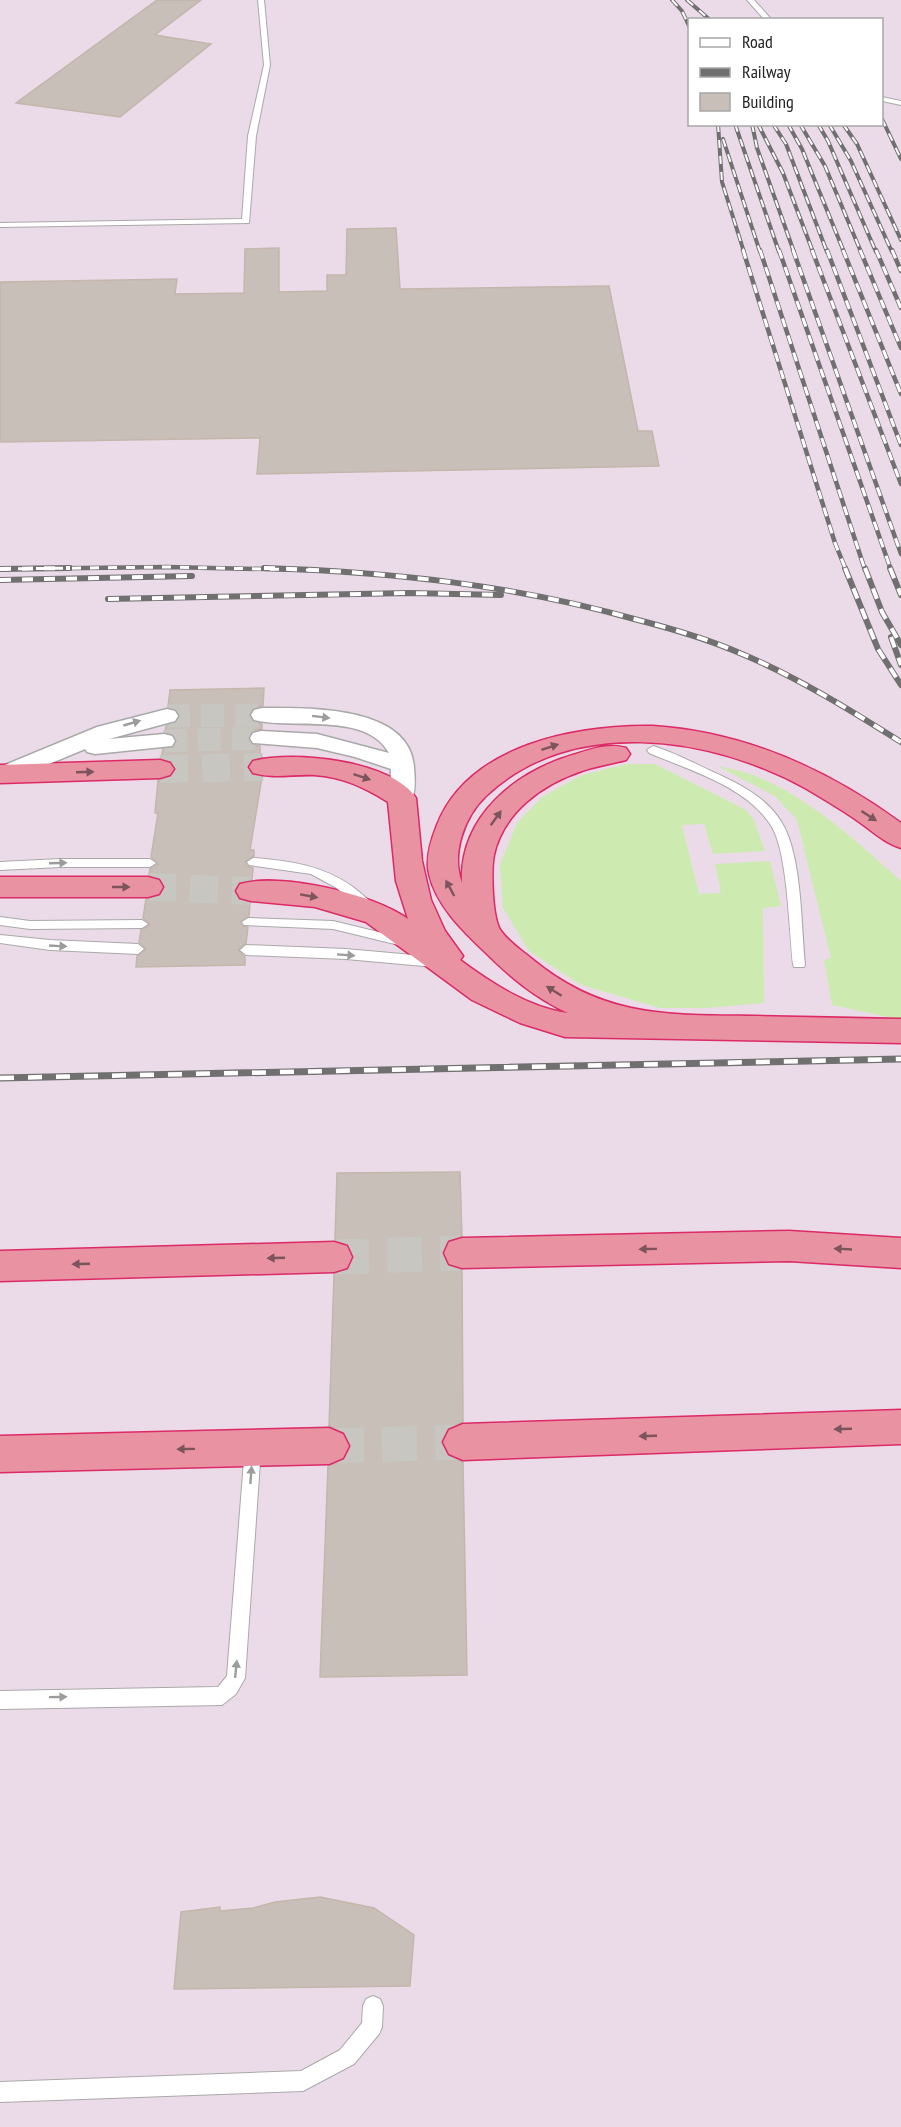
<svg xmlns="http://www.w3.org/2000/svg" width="901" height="2127" font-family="'PT Sans Narrow',sans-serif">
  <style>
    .industrial { fill: #ebdbe8; fill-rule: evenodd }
    .grass { fill: #cdebb0 }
    .building { fill: #c7bfb8; stroke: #c4b6ab; stroke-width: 1.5 }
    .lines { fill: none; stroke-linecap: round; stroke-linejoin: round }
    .street-tunnel { stroke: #c8c6c1; stroke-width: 23; stroke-dasharray: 23 11; stroke-linecap: butt }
    .highway-tunnel-far1 { stroke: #c8c6c1; stroke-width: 28; stroke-dasharray: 28 14; stroke-linecap: butt }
    .highway-tunnel { stroke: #c8c6c1; stroke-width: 35; stroke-dasharray: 35 18; stroke-linecap: butt }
    .lane-casing { stroke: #a9a9a9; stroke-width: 2 }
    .street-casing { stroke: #a9a9a9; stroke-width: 3 }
    .highway-casing { stroke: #dc2a67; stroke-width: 3 }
    .lane { fill: #fff; fill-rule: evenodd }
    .street { fill: #fff; fill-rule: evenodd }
    .highway { fill: #e892a2; fill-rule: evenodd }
    .rail-far3-casing { stroke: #707070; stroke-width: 4 }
    .rail-far2-casing { stroke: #707070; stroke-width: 4.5 }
    .rail-far1-casing { stroke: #707070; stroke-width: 6 }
    .rail-casing { stroke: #707070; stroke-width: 7 }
    .rail-far3 { stroke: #fff; stroke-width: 2; stroke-dasharray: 8; stroke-linecap: butt }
    .rail-far2 { stroke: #fff; stroke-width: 3; stroke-dasharray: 9; stroke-linecap: butt }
    .rail-far1 { stroke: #fff; stroke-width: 4; stroke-dasharray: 11; stroke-linecap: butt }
    .rail { stroke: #fff; stroke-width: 4.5; stroke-dasharray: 14; stroke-linecap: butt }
    .oneway { fill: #9c9c9c }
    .oneway2 { fill: #7b545c }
  </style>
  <rect width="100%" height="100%" fill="#f2efe9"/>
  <path class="industrial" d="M0,0H901V2127H0ZM690,20H882V124H690Z"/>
  <g class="grass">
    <path d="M627,764H655L746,810L754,820L765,851L713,854L704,824L682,825L699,894L721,893L715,864L770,861L781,906L763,908L764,1003L707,1008H660L581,985L529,951L503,908L500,865L517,823L542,797L582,775Z"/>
    <path d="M717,766C731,769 745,771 758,777C812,800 858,842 901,881V1020L832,1005L824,960L831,958L797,820L775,796Z"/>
  </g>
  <g class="building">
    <path d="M157,0H201L155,35L211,44L120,117L16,103Z"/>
    <path d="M396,228L400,289L609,286L638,431H652L659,466L257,474L260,438L0,442V282L177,279L175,294L244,293L245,249L279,248V292L327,291V275H346L347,229Z"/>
    <path d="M264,688L263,706L253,708L249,714L252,721L262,724V729L252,731L248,737L251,744L260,746V758L251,760L247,768L252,775L262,777L250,850H254V856L245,862L247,866L253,868L252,880L240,882L234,890L238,899L250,903L249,916L240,922L242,926L248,927L246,943L238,950L245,957V965L136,967L137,956L146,949L139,942L141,930L150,925L143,918L146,899L160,896L165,888L161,879L149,875L150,869L158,864L151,857L158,813H155L158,780L171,777L176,770L172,762L161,758L163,749L172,748L177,742L174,735L165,732L166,726L176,723L180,717L177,710L168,707L170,690Z"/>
    <path d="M460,1172L462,1236L447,1241L442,1254L448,1266L462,1270L463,1422L447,1429L441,1443L448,1456L463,1462L467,1675L320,1677L328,1466L344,1460L351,1447L345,1433L329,1426L334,1274L348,1270L354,1258L349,1245L335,1240L337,1173Z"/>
    <path d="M320,1897L374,1908L414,1935L410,1986L174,1989L181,1912L220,1907V1911L253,1908L275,1902Z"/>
  </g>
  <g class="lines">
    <g class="street-tunnel">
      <path d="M167,716L262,715"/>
      <path d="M164,741L261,738"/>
    </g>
    <g class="highway-tunnel-far1">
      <path d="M160,769L263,767"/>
      <path d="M148,887L251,891"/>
    </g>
    <g class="highway-tunnel">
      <path d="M334,1257L462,1253"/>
      <path d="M329,1446L463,1442"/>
    </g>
    <defs>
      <g id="lane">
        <path d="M258,0H264L270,65L256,136L249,223L0,227V223L242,219L248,136L264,65Z"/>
        <path d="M747,0H754L772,20H765Z"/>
        <path d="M882,97L901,101V105L882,101Z"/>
        <path d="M653,746C673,752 694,763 713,772C738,783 768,798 782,823C802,856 801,925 805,964L804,967H794L793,964C789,931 788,849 770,824C745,786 689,770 649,753L647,750Z"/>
        <path d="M253,858C290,861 322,865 353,887C360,893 369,899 374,906L368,910L364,909L335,887L311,874L249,865L247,862Z"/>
        <path d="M60,859H150L156,863L150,867H60L0,870V862Z"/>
        <path d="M0,917L30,921L142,920L148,924L142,928L30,929L0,925Z"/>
        <path d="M248,918L333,921L403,938L409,942L403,946L333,929L244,925L242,922Z"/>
        <path d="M0,935L50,940L138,944L144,949L138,954L50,950L0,943Z"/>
        <path d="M246,945L346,949L435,957L441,962L435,967L346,959L246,955L240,950Z"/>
        <path d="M253,1441L259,1443L261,1448L245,1678L236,1694L222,1705L0,1709V1691L218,1687L227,1676L245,1448L247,1443Z"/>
        <path d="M373,1996L380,1999L383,2006L382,2027L379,2034L354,2064L303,2091L0,2102V2082L301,2071L340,2050L362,2023L363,2006L366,1999Z"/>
      </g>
      <g id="street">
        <path d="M262,708C307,708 411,705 414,768C415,779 416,794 410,803L402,806L394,803L390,798L391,769L355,757L317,748L253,743L250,738L253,733L261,731L317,734L389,753C366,711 292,730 254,720L251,715L254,710Z"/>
        <path d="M167,709L175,711L178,716L175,721L109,739L164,734L172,736L175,741L172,746L95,754L87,752L85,749L13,779L0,780V767L97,727Z"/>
      </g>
      <g id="highway">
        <path d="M653,726C745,732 827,769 901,823V848C884,843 870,829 855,819C839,808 822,798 805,788C711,736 571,715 486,796C464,817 451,854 462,883C459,816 516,771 576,754C592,749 609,743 626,748L630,754L626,760C611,764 596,766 582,771C542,784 503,813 494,855C491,870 492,919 501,931C509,942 522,951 532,959C603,1018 668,1015 755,1016C804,1017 852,1018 901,1019V1043L565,1037L520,1023L472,1000L366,922L315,907L251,901L240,898L236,891L240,884C281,872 374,894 408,919L396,881L388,802C364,787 343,777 314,775C294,774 273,779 253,773L249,767L253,761C293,750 393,761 416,798L422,861L431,900L445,931L463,956L460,960C491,983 529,1008 568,1013C535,998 509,976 484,951C462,930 436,905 429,874C425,858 431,840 437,825C469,744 577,725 653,726Z"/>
        <path d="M160,760L170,763L174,769L170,775L160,778L0,783V765Z"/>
        <path d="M0,877H148L159,880L163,887L159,894L148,897H0Z"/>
        <path d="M789,1231L901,1238V1268L789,1261L462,1268L449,1264L444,1253L449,1242L462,1238Z"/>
        <path d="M334,1242L347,1246L352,1257L347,1268L334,1272L0,1281V1251Z"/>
        <path d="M901,1410V1444L463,1460L449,1454L443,1442L449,1430L463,1424Z"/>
        <path d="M329,1428L343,1434L349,1446L343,1458L329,1464L0,1472V1436Z"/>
      </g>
    </defs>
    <use href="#lane" class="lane-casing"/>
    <use href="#street" class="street-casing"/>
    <use href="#highway" class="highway-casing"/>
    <use href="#lane" class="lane"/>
    <use href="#street" class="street"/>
    <use href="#highway" class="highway"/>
    <defs>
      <g id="rail-far3">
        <path d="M672,0L682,11L690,28"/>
        <path d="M687,0L710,20"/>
        <path d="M882,119L901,159"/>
        <path d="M718,124L722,182L744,252"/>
        <path d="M735,124L779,252"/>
        <path d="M752,124L757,148L794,252"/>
        <path d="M758,124L783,173L813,252"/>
        <path d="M773,124L786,144L827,252"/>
        <path d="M788,124L802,149L844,252"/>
        <path d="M800,124L825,166L861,252"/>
        <path d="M818,124L828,141L876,252"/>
        <path d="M829,124L851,161L892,252"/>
        <path d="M843,124L857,144L901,240"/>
        <path d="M723,139L760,252"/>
      </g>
      <g id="rail-far2">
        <path d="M743,250L835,543L846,570"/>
        <path d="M760,250L865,570"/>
        <path d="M779,250L891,570"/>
        <path d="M793,250L901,554"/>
        <path d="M812,250L901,484"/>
        <path d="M827,250L901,445"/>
        <path d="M843,250L901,394"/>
        <path d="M860,250L901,348"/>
        <path d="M876,250L901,308"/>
        <path d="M892,250L901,271"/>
        <path d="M0,569L167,567L309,570"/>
      </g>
      <g id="rail-far1">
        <path d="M264,568C393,572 514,585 638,620C673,629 708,639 742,654C797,677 850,710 901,742"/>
        <path d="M845,568L878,649L901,685"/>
        <path d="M865,568L882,612L901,645"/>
        <path d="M890,568L901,595"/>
        <path d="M0,569L70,568"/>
        <path d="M0,580L192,576"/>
        <path d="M108,599L410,593L501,595"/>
        <path d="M891,637L901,665"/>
      </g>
      <path id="rail" d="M0,1078L901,1059"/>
    </defs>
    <use href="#rail-far3" class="rail-far3-casing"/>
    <use href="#rail-far2" class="rail-far2-casing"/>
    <use href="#rail-far1" class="rail-far1-casing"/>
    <use href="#rail" class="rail-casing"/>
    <use href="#rail-far3" class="rail-far3"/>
    <use href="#rail-far2" class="rail-far2"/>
    <use href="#rail-far1" class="rail-far1"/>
    <use href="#rail" class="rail"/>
  </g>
  <defs><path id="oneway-solid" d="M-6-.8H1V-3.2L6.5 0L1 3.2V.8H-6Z" transform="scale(1.5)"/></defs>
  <g class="oneway">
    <use href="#oneway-solid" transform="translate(321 717) rotate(7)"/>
    <use href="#oneway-solid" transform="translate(132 723) rotate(-16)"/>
    <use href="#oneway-solid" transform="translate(58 863) rotate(-2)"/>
    <use href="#oneway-solid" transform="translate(58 946) rotate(3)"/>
    <use href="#oneway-solid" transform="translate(346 955) rotate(4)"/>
    <use href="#oneway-solid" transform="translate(251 1475) rotate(-86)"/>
    <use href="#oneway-solid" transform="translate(236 1669) rotate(-84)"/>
    <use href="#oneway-solid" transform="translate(58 1697) rotate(-1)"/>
  </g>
  <g class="oneway2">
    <use href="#oneway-solid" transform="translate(550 747) rotate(-18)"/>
    <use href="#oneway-solid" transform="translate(85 772) rotate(-2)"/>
    <use href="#oneway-solid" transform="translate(362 777) rotate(18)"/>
    <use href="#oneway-solid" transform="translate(869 816) rotate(33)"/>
    <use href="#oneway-solid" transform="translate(496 818) rotate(-54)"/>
    <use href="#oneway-solid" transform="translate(121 887)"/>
    <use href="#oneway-solid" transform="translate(450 888) rotate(-118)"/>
    <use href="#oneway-solid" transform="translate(309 896) rotate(10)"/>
    <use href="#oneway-solid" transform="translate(554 991) rotate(-148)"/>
    <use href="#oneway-solid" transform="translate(648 1249) rotate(179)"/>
    <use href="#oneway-solid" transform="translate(843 1249) rotate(-177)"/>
    <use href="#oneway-solid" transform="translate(276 1258) rotate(178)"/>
    <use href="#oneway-solid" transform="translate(81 1264) rotate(178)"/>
    <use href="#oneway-solid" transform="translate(843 1429) rotate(178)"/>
    <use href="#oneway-solid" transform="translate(648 1436) rotate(178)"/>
    <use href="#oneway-solid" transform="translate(186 1449) rotate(179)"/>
  </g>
  <rect x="688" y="18" width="195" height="108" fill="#ffffff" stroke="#a7a7a7" stroke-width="1.5"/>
  <rect x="700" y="38" width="30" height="9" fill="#ffffff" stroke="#a7a7a7" stroke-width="1.5"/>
  <text x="742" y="48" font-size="18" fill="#222222">Road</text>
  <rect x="700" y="68" width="30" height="9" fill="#707070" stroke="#a7a7a7" stroke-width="1.5"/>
  <text x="742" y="78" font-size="18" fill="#222222">Railway</text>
  <rect x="700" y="93" width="30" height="18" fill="#c7bfb8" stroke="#a7a7a7" stroke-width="1.5"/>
  <text x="742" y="108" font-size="18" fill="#222222">Building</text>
</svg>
